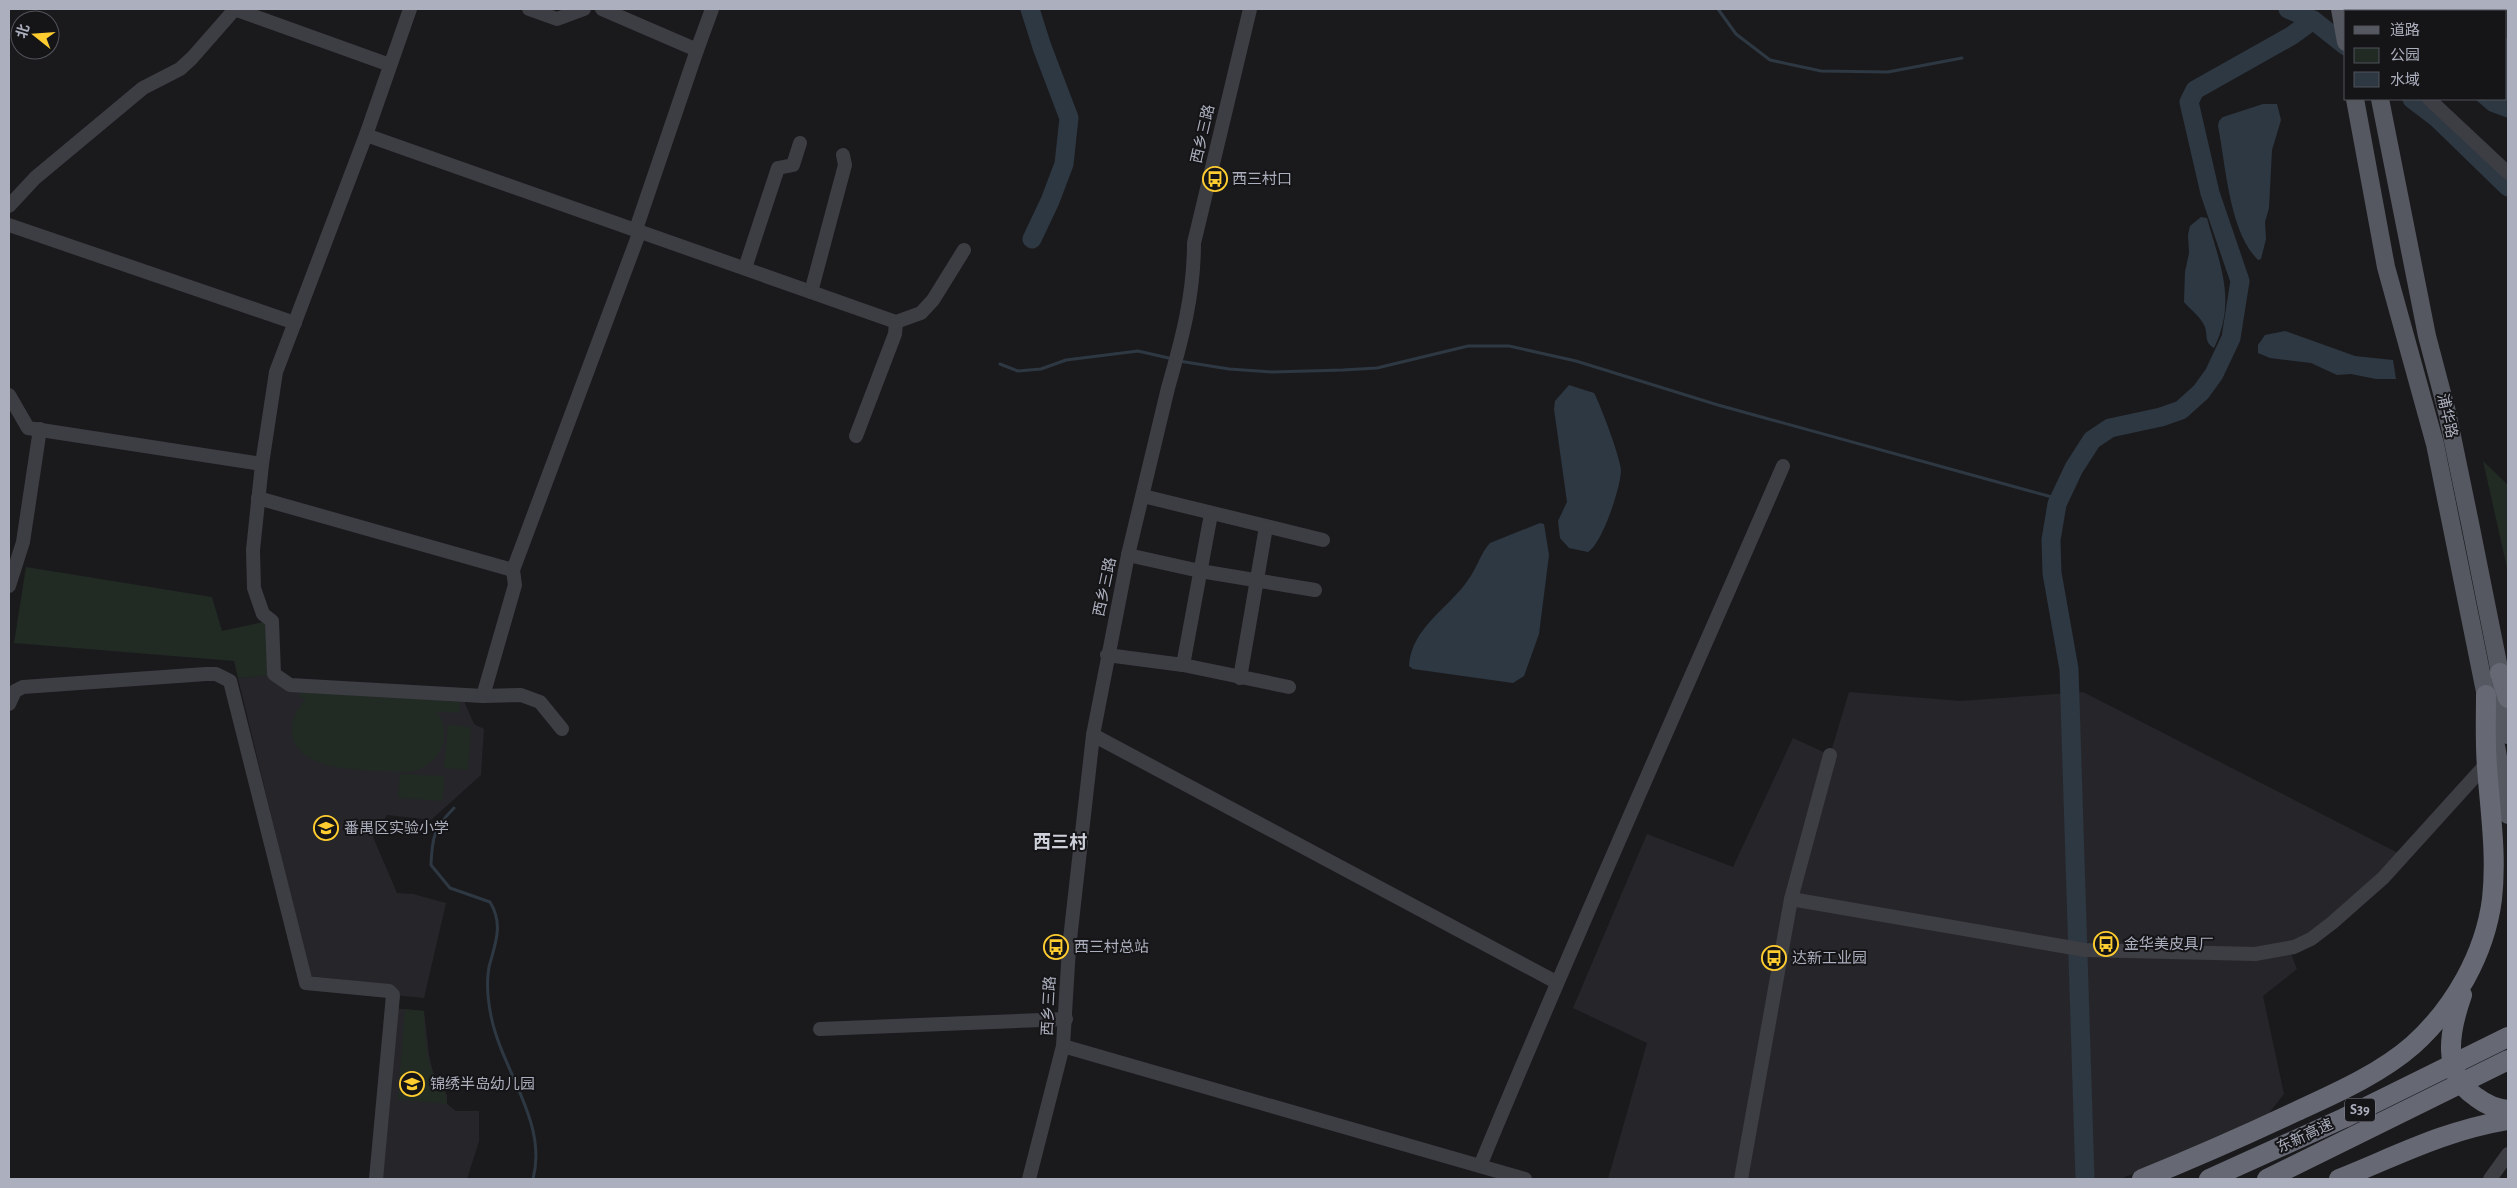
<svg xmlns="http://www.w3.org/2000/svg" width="2517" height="1188" viewBox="0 0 2517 1188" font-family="'Alegreya Sans','Noto Sans SC',sans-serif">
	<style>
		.built { fill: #26262a }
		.green { fill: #212b24 }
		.water { fill: #2e3842 }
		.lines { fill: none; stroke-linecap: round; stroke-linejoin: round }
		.stream { stroke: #2e3842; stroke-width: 3 }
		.river { stroke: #2e3842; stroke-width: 19 }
		.minor { stroke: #3d3d44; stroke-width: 14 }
		.major { stroke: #565861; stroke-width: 18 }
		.highway { stroke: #666974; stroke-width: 20 }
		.highway-bridge { stroke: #666974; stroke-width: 20 }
		.labels { text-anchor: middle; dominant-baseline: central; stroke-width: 4; stroke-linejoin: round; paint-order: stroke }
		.shield { fill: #151518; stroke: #7f818c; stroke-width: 1 }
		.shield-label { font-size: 14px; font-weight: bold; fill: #acafbd }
		.street-label { font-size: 15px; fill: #acafbd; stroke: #151518 }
		.poi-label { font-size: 15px; fill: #acafbd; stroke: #151518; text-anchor: start }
		.quarter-label { font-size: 18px; font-weight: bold; fill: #cdcfd9; stroke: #151518 }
	</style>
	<rect width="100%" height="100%" fill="#1a1a1d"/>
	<g class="built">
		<path d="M274,674L290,685L461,694L474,724L484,729L481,775L431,820L387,815L373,837L397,893L413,894L446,903L424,998L393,995L384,984L310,976L238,678Z"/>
		<path d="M1849,692L1961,701L2083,692L2404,856L2383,878L2289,949L2297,969L2263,996L2284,1094L2262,1122L2120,1179H1608L1647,1043L1573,1008L1647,834L1733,867L1793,738L1830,755Z"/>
		<path d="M392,1008L424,1011L429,1055L433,1072L447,1095V1104L456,1111H479V1141L467,1179H376Z"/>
	</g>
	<g class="green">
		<path d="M2483,461L2508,485V572Z"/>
		<path d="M26,567L212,597L222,631L268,621L270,675L238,678L234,661L14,643Z"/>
		<path d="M301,688L460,702L459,713L437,711C454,738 439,767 409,772C378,770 292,776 292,730C292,718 297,708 306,699L300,698Z"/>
		<path d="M448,725L471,727L468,770L444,768Z"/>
		<path d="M400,774L444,776L443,801L398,798Z"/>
		<path d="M405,1009L424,1011C424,1029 426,1057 433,1073C439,1085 447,1091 447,1104L398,1099Z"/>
	</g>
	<g class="water">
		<path d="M2407,9H2453L2457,11H2407Z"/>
		<path d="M2506,38L2508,39V118L2489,111L2475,99H2506Z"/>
		<path d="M2263,104H2277L2281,120L2272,150L2269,208L2265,222L2266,239L2261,259L2258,260C2229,231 2226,166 2218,126L2219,121L2223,117Z"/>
		<path d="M2201,217L2207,218C2220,265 2237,301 2214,348C2204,342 2208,336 2205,327C2201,317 2191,310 2184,302L2185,272L2189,253L2188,235L2190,226Z"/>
		<path d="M2285,331L2355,356L2393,360L2396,379H2376L2351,374L2337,375L2311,363L2270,358L2258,353V345L2265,335Z"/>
		<path d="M1569,385L1594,393C1601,406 1620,457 1621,470C1621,487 1602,544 1588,552L1569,548L1560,538L1558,521L1567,502L1554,409L1555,401Z"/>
		<path d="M1540,523L1544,524L1549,555L1539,634L1524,676L1513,683L1413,669L1409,666C1411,628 1449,608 1468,580C1477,568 1480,554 1490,543Z"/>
	</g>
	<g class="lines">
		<g class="stream">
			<path d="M1718,9L1736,34L1770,60L1821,71L1888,72L1962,58"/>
			<path d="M1179,361L1229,369L1272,372L1343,370L1377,368L1468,346H1509L1576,361L1718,405L2059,499"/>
			<path d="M1000,364L1018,371L1041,369L1066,360L1138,351L1173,359"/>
			<path d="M454,808C434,828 432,837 431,865L450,888L490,902C504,925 495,944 489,967C486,983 488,1001 491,1016C502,1071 548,1122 533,1179"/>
		</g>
		<g class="river">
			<path d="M1030,9L1042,47L1069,118L1064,164L1050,201L1032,239"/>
			<path d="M2313,20L2346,46"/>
			<path d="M2412,99L2437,118L2508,187"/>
			<path d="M2085,1179L2069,669L2052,573L2051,540L2057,504L2074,468L2092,440L2110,428L2161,417L2181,410L2201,392L2214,374L2231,338L2240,281L2210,193L2189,102L2195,90L2291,36L2313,20L2288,9"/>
		</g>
		<g class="minor">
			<path d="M234,9L390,65"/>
			<path d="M410,9L366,135L276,372L262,464L253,550L254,588L263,614L272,621L274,674L290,685L483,696L521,695L540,702L562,729"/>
			<path d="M529,9L557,19L584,9"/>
			<path d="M602,9L697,50L636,229"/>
			<path d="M697,50L712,9"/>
			<path d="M2429,99L2508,173"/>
			<path d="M366,135L896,322L895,334L856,436"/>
			<path d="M9,206L35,178L143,88L180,69L192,58L235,9"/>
			<path d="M9,225L295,323"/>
			<path d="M745,268L778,168L793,165L800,143"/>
			<path d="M811,292L845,165L843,155"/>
			<path d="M896,322L921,313L933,300L964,250"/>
			<path d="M9,395L28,428L262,464"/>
			<path d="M1143,496L1323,540"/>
			<path d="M258,498L513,570"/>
			<path d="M1128,555L1200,571L1315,590"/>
			<path d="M9,586L23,542L40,429"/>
			<path d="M1107,655L1183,665L1289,687"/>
			<path d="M1183,665L1211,514"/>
			<path d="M1240,678L1266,527"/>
			<path d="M483,696L515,585L513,570L640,231"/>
			<path d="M9,704L15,691L23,687L206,674H216L230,681L306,983L389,991L393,995L376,1179"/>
			<path d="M1093,735L1556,982"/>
			<path d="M1791,899L2085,950L2255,954L2294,947L2311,939L2332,923L2383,878L2489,761"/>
			<path d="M820,1029L1066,1019"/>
			<path d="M1063,1046L1525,1179"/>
			<path d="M1480,1166C1577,931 1682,699 1783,466"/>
			<path d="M1029,1179L1063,1046L1069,948L1093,735L1128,555L1168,388C1182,339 1194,295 1194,243L1250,9"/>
			<path d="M1741,1179L1791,899L1830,755"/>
			<path d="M2490,1179L2508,1154"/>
		</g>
		<g class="major">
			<path d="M2340,9L2346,42"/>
			<path d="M2365,9L2366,11"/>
			<path d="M2355,99L2386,267L2435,444L2497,751L2508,815"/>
			<path d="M2380,99L2427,336L2447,412L2470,523L2500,673L2508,735"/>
		</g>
		<g class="highway">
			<path d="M2500,673L2508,698"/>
			<path d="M2462,995C2450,1029 2440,1073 2476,1097C2485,1104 2497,1109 2508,1110"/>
			<path d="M2142,1179C2194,1158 2244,1136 2295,1112C2334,1094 2380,1074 2413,1045C2454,1008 2485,954 2492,899C2497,855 2490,810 2487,767C2485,743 2486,719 2486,695"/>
			<path d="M2339,1179C2399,1155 2443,1131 2508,1120"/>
		</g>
		<g class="highway-bridge">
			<path d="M2209,1179L2344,1118L2508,1037"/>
			<path d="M2267,1179L2508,1060"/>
		</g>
	</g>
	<defs>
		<symbol id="bus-ring" viewBox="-11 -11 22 22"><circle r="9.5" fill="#151518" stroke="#ffcd30" stroke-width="1.5"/><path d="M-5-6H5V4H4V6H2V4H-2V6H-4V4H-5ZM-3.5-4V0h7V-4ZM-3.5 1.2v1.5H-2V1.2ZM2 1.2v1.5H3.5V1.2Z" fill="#ffcd30"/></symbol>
		<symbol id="school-ring" viewBox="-11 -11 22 22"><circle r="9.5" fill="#151518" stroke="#ffcd30" stroke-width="1.5"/><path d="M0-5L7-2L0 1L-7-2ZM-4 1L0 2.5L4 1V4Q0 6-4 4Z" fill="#ffcd30"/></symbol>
	</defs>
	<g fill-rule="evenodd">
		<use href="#bus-ring" x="1201" y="165" width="28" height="28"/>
		<use href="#school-ring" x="312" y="814" width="28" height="28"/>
		<use href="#bus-ring" x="2092" y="930" width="28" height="28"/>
		<use href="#bus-ring" x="1042" y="933" width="28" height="28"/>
		<use href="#bus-ring" x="1760" y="944" width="28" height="28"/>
		<use href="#school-ring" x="398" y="1070" width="28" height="28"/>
	</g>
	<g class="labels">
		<rect class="shield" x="2345" y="1098.5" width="30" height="23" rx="4"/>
		<g class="shield-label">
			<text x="2360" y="1110">S39</text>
		</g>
		<g class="street-label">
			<text transform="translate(1203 134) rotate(-77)">西乡三路</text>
			<text transform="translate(2447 416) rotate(77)">浦华路</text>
			<text transform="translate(1105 587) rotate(-78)">西乡三路</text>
			<text transform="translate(1049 1006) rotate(-87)">西乡三路</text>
			<text transform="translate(2305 1136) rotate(-25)">东新高速</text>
		</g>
		<g class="poi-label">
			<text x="1232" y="179">西三村口</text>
			<text x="344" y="828">番禺区实验小学</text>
			<text x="2124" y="944">金华美皮具厂</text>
			<text x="1074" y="947">西三村总站</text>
			<text x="1792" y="958">达新工业园</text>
			<text x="430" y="1084">锦绣半岛幼儿园</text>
		</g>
		<g class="quarter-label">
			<text x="1060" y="843">西三村</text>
		</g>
	</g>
	<rect width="2517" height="1188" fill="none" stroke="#acafbd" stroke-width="20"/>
	<rect x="2344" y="10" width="162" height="90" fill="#151518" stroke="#51535a"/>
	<rect x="2354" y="26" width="25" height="8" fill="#565861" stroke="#51535a"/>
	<text x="2390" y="35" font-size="15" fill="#acafbd">道路</text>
	<rect x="2354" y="48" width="25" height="15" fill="#212b24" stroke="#51535a"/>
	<text x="2390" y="60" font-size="15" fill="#acafbd">公园</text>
	<rect x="2354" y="72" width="25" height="15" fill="#2e3842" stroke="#51535a"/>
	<text x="2390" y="85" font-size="15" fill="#acafbd">水域</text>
	<g transform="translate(35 35) rotate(287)"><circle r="24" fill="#151518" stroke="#51535a"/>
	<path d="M0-4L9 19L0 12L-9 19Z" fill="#ffcd30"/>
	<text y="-8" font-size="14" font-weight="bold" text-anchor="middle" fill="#acafbd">北</text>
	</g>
</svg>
